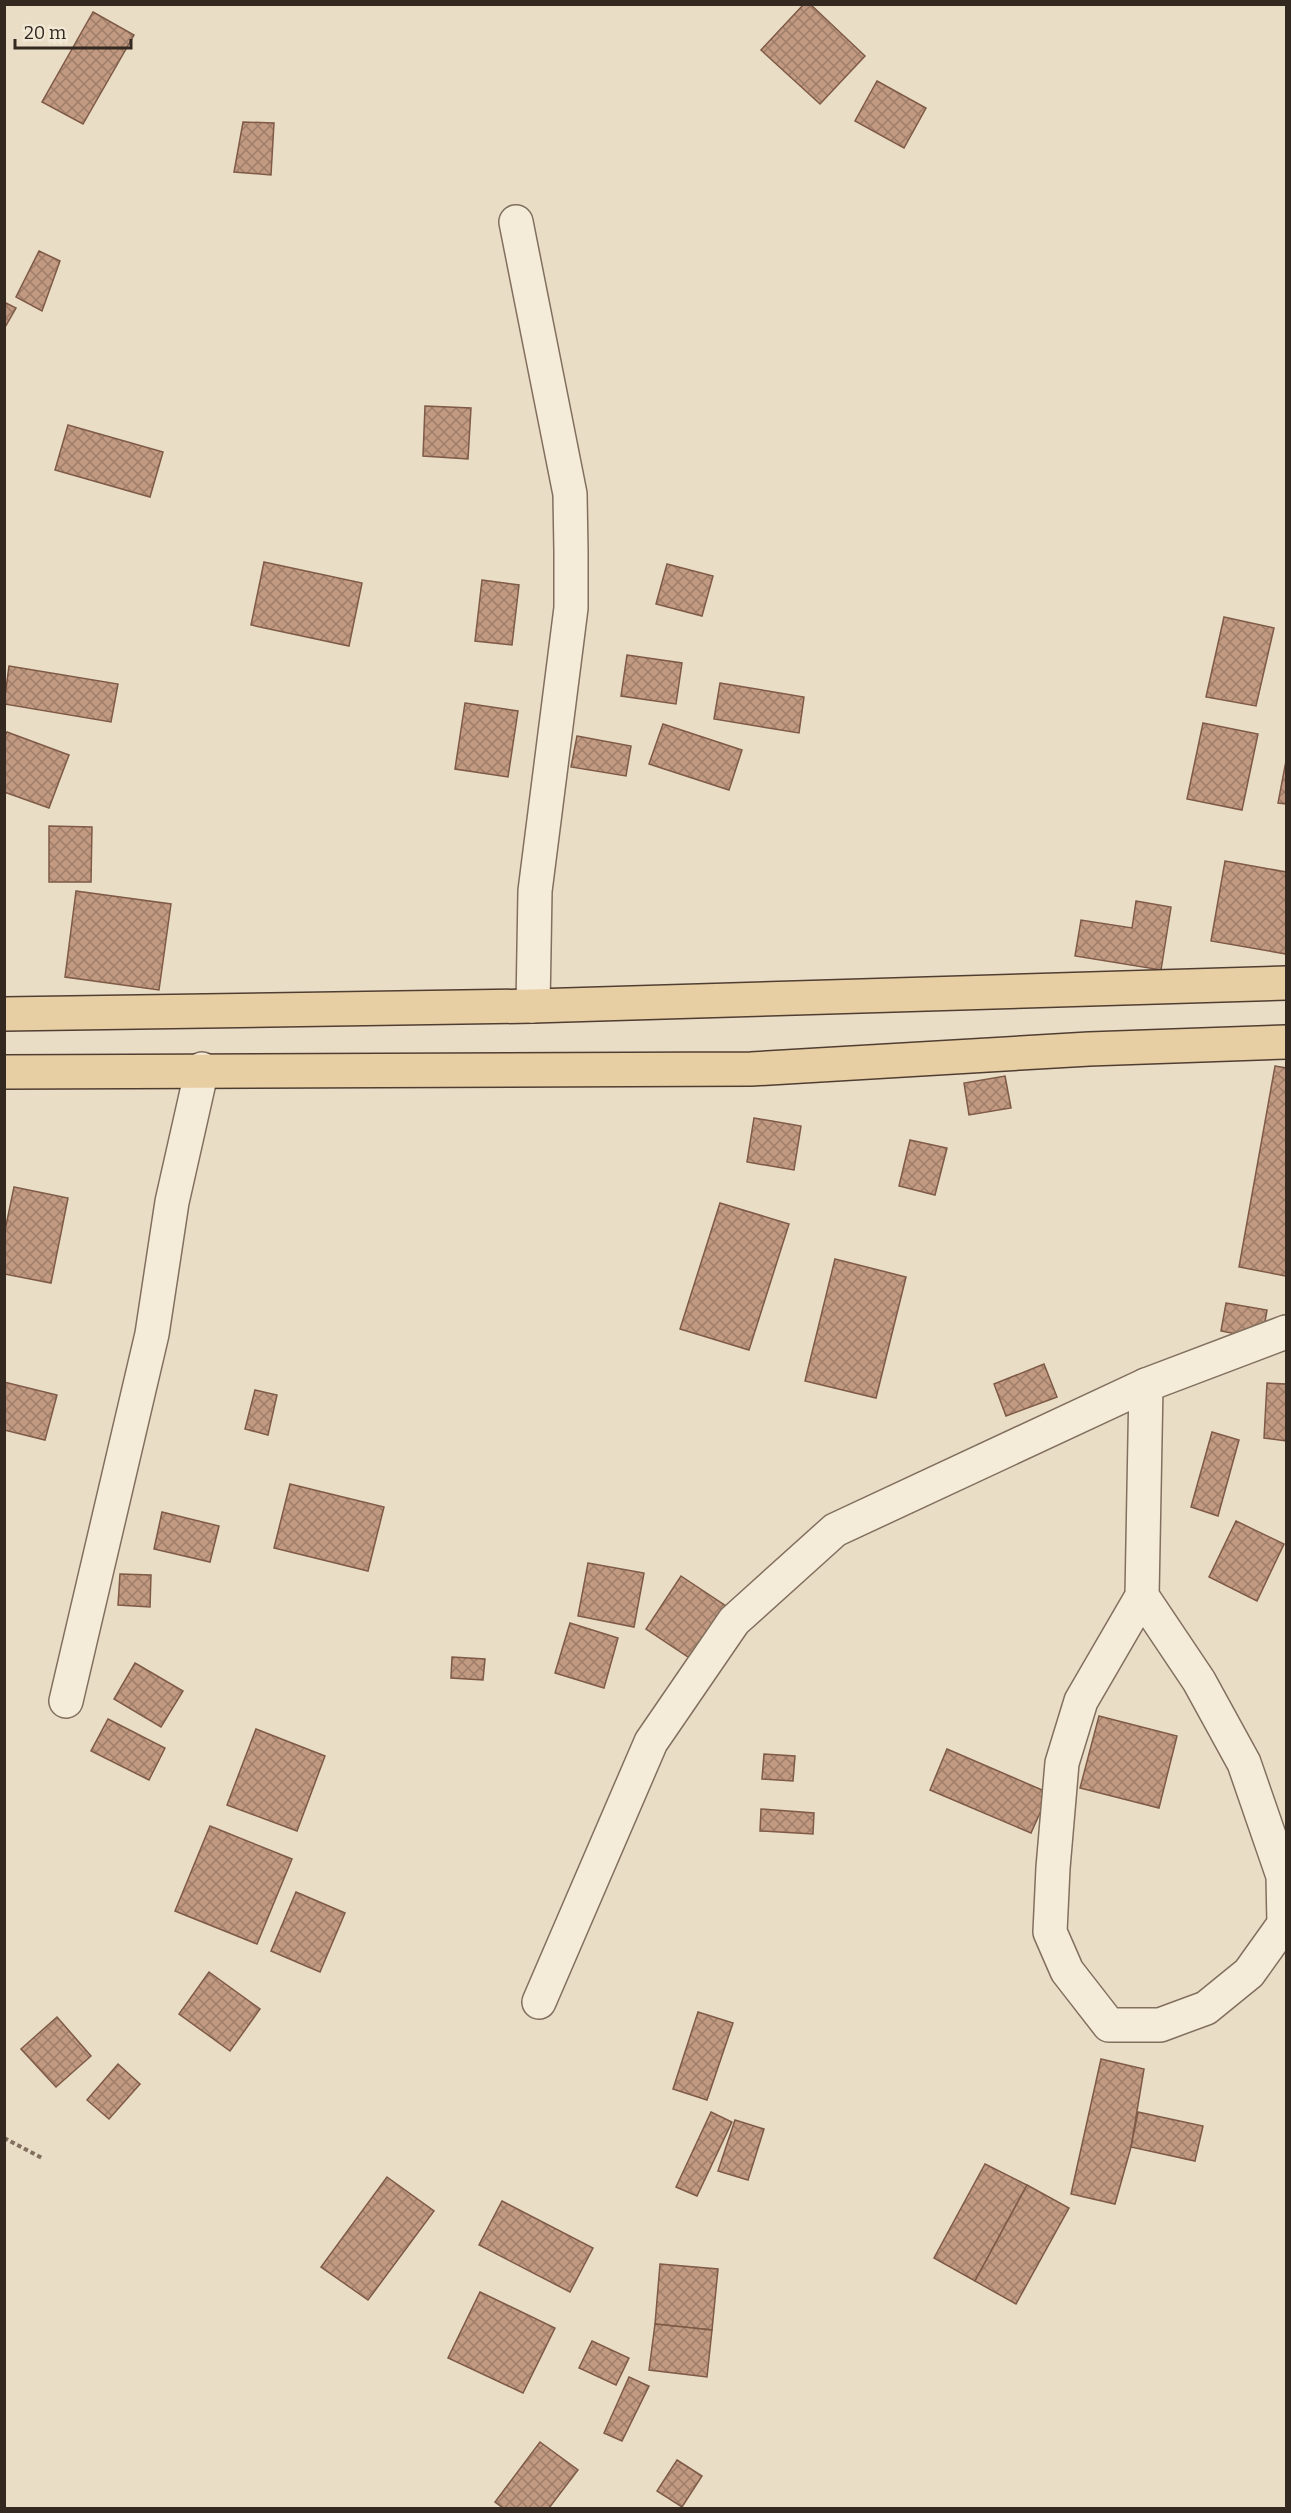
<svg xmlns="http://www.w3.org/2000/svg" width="1291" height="2513" viewBox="0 0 1291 2513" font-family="Bitter,serif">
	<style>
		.building { fill: url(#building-cross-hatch); stroke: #7e5a47; stroke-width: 1.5 }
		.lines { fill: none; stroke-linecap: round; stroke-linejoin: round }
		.minor-casing { stroke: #826f5e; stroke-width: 36 }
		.major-casing { stroke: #513e32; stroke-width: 36 }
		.path { stroke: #826f5e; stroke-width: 4; stroke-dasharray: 4.5 3; stroke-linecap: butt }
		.minor { stroke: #f5ebd9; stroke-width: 33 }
		.major { stroke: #e7cea3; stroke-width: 33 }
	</style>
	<defs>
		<pattern id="building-cross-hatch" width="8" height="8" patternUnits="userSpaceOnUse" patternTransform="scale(1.5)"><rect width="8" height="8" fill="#c29981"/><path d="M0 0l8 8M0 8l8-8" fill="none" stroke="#9e7d69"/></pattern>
	</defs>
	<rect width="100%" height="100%" fill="#e9ddc6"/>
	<g class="building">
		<path d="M804,4H810L865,56L820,104L761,50Z"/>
		<path d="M93,12L134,35L83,124L42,102Z"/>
		<path d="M877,81L926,108L904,148L855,121Z"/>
		<path d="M243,122L274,123L271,175L234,172Z"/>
		<path d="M39,251L60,261L42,311L16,297Z"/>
		<path d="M4,302L16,308L4,329Z"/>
		<path d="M425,406L471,408L468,459L423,456Z"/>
		<path d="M68,425L163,452L150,497L55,470Z"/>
		<path d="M264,562L362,583L349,646L251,625Z"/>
		<path d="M667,564L713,576L702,616L656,604Z"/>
		<path d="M482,580L519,585L512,645L475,641Z"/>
		<path d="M1224,617L1274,628L1256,706L1206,697Z"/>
		<path d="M627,655L682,663L676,704L621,696Z"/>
		<path d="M9,666L118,684L111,722L4,704Z"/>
		<path d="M720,683L804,697L799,733L714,719Z"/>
		<path d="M465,703L518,711L508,777L455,769Z"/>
		<path d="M1203,723L1258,734L1242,810L1187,799Z"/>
		<path d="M663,724L742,750L729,790L649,764Z"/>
		<path d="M7,732L69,755L49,808L4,792V738Z"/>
		<path d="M577,736L631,746L626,776L571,767Z"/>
		<path d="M1286,761V804L1278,803Z"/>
		<path d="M49,826L92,827L91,882H49Z"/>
		<path d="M1225,861L1286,872V954L1211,941Z"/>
		<path d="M76,891L171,904L159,990L65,977Z"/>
		<path d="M1136,901L1171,907L1161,970L1075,956L1081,920L1132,928Z"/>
		<path d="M1275,1066L1286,1068V1276L1239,1267Z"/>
		<path d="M1005,1076L1011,1108L969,1115L964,1083Z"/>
		<path d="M754,1118L801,1126L794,1170L747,1162Z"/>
		<path d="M910,1140L947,1148L935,1195L899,1186Z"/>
		<path d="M14,1187L68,1198L51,1283L4,1274V1235Z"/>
		<path d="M720,1203L789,1224L749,1350L680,1329Z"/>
		<path d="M835,1259L906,1277L876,1398L805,1381Z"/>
		<path d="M1226,1303L1267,1310L1262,1339L1221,1331Z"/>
		<path d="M1044,1364L1057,1397L1006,1416L994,1384Z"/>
		<path d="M4,1382L57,1395L45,1440L4,1430Z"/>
		<path d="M1267,1383L1286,1384V1441L1264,1438Z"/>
		<path d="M255,1390L277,1395L268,1435L245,1429Z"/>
		<path d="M1212,1432L1239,1440L1218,1516L1191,1507Z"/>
		<path d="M290,1484L384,1507L368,1571L274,1548Z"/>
		<path d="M162,1512L219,1526L210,1562L154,1549Z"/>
		<path d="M1236,1521L1284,1544L1257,1601L1209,1577Z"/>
		<path d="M588,1563L644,1573L634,1627L578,1616Z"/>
		<path d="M120,1574L151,1575L150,1607L118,1605Z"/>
		<path d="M681,1576L726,1606L691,1659L646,1629Z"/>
		<path d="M570,1623L618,1638L604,1688L555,1673Z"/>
		<path d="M452,1657L485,1659L483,1680L451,1678Z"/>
		<path d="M135,1663L183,1691L161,1727L114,1699Z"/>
		<path d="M1099,1716L1177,1736L1159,1808L1080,1788Z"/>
		<path d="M108,1719L165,1748L149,1780L91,1751Z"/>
		<path d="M256,1729L325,1756L297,1831L227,1805Z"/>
		<path d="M947,1749L1049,1793L1031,1833L930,1790Z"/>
		<path d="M764,1754L795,1756L793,1781L762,1779Z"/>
		<path d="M761,1809L814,1813L813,1834L760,1831Z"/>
		<path d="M210,1826L292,1859L257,1944L175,1911Z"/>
		<path d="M296,1892L345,1913L320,1972L271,1951Z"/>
		<path d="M209,1972L260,2009L230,2051L179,2014Z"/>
		<path d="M698,2012L733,2023L707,2100L673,2089Z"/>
		<path d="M57,2017L91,2056L56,2087L21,2049Z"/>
		<path d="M1101,2059L1144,2069L1131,2147L1115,2204L1071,2194Z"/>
		<path d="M118,2064L140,2084L109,2119L87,2100Z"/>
		<path d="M711,2112L732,2122L697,2196L676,2187Z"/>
		<path d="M1138,2112L1203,2126L1195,2161L1131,2147Z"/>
		<path d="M735,2120L764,2129L748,2180L718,2171Z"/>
		<path d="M985,2164L1027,2185L975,2281L934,2258Z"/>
		<path d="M387,2177L434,2211L368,2300L321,2267Z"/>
		<path d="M1027,2185L1069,2208L1016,2304L975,2281Z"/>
		<path d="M502,2201L593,2248L570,2292L479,2245Z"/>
		<path d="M660,2264L718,2269L712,2330L655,2324Z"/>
		<path d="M480,2292L555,2328L523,2393L448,2358Z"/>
		<path d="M655,2324L712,2330L707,2377L649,2370Z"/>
		<path d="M592,2341L629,2358L616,2385L579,2368Z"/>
		<path d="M629,2377L649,2386L622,2441L604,2433Z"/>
		<path d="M540,2442L578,2470L549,2508H503L495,2502Z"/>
		<path d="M677,2460L702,2476L682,2507L657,2491Z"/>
	</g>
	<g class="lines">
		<defs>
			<g id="minor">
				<path d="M516,222L570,494L571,551V608L535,891L533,1006"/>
				<path d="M1142,1596L1199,1681L1244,1763L1283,1876L1284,1924L1249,1973L1206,2008L1160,2025H1109L1067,1971L1050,1932L1053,1868L1062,1763L1081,1701L1142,1596L1146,1385"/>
				<path d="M66,1701L152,1334L172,1202L202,1069"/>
				<path d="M539,2002L651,1742L734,1621L835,1530L1146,1385L1286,1332"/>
			</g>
			<g id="major">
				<path d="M4,1014L533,1006L1286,983"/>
				<path d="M4,1072L751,1069L1089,1049L1286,1042"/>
			</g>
		</defs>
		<use href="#minor" class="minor-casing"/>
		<use href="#major" class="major-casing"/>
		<path class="path" d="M4,2138L42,2158"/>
		<use href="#minor" class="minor"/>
		<use href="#major" class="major"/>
	</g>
	<rect width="1291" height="2513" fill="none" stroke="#342920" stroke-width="12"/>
	<path d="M15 39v9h116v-9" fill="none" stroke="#342920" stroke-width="3"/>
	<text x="24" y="39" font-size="18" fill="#342920" stroke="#f1e8d5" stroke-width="4.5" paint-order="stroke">20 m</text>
</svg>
